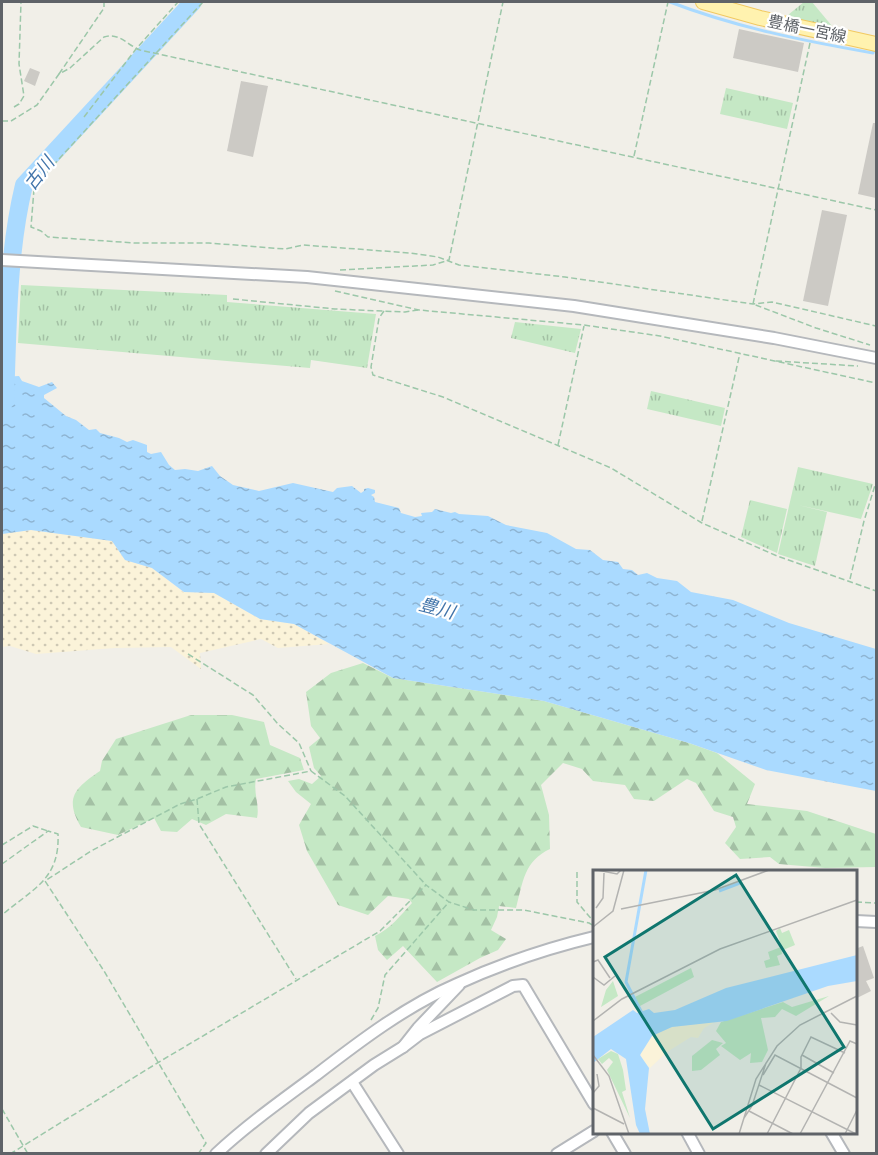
<svg xmlns="http://www.w3.org/2000/svg" width="878" height="1155" viewBox="0 0 878 1155" font-family="'DejaVu Sans','Noto Sans JP',sans-serif">
	<style>
		.grass { fill: url(#grass-tufts) }
		.forest { fill: url(#forest-firs) }
		.sand { fill: url(#sand-dots) }
		.water { fill: url(#water-ripples) }
		.lines { fill: none; stroke-linecap: round; stroke-linejoin: round }
		.stream { stroke: #aadaff; stroke-width: 3 }
		.river { stroke: #aadaff; stroke-width: 18 }
		.building { fill: #cccac5 }
		.minor-casing { stroke: #b5b8bc; stroke-width: 14 }
		.major-casing { stroke: #f2c960; stroke-width: 16 }
		.path { stroke: #9cc7a9; stroke-width: 1.5; stroke-dasharray: 6 3; stroke-linecap: butt }
		.minor { stroke: #fff; stroke-width: 10 }
		.major { stroke: #fff2af; stroke-width: 14 }
		.labels { text-anchor: middle; dominant-baseline: central; stroke-width: 4.5; stroke-linejoin: round; paint-order: stroke }
		.street-label { font-size: 16px; fill: #5f6368; stroke: #fff }
		.water-label { font-size: 18px; font-style: italic; fill: #4174aa; stroke: #fff }
		.inset-river { fill: none; stroke: #aadaff; stroke-width: 3 }
		.inset-road { fill: none; stroke: #b3b3b1; stroke-width: 1.5 }
		.view { fill: #0f766e; fill-opacity: 0.15; stroke: #0f766e; stroke-width: 3 }
		.inset-edge { fill: none; stroke: #5f6368; stroke-width: 3 }
	</style>
	<defs>
		<pattern id="grass-tufts" width="24" height="20" patternUnits="userSpaceOnUse" patternTransform="scale(1.5)"><rect width="24" height="20" fill="#c5e8c5"/><path d="M3 7l-1-3M5 7V3M7 7l1-3M15 17l-1-3M17 17v-4M19 17l1-3" fill="none" stroke="#a3c0a4"/></pattern>
		<pattern id="forest-firs" width="22" height="20" patternUnits="userSpaceOnUse" patternTransform="scale(1.5)"><rect width="22" height="20" fill="#c5e8c5"/><path d="M5 1l3.5 6h-7zM16 11l3.5 6h-7z" fill="#a3c0a4"/></pattern>
		<pattern id="sand-dots" width="8" height="8" patternUnits="userSpaceOnUse" patternTransform="scale(1.5)"><rect width="8" height="8" fill="#fbf3d9"/><path d="M2 2h.1M6 6h.1" fill="none" stroke="#cec8b4" stroke-width="1.8" stroke-linecap="round"/></pattern>
		<pattern id="water-ripples" width="26" height="14" patternUnits="userSpaceOnUse" patternTransform="scale(1.5)"><rect width="26" height="14" fill="#aadaff"/><path d="M2 4q2-2 4 0t4 0M15 11q2-2 4 0t4 0" fill="none" stroke="#8eb4d2"/></pattern>
	</defs>
	<rect width="100%" height="100%" fill="#f1efe8"/>
	<g class="grass">
		<path d="M804,2H812L837,32L783,19Z"/>
		<path d="M726,88L793,103L787,129L720,114Z"/>
		<path d="M21,285L227,295V302L376,314L367,368L311,360L310,368L18,343Z"/>
		<path d="M515,322L581,329L575,353L511,338Z"/>
		<path d="M651,391L725,408L721,426L647,409Z"/>
		<path d="M798,467L873,484L861,519L798,505L827,512L815,566L778,554Z"/>
		<path d="M750,500L787,509L777,553L741,537Z"/>
	</g>
	<g class="forest">
		<path d="M363,663L393,678L544,701L689,743L717,753L755,784L747,804L807,811L876,834V867L825,868L779,864L770,857L740,859L725,843L736,827L733,817L714,811L696,783L687,779L654,801L634,799L625,785L593,781L582,769L563,763L541,785L549,815L550,849C524,861 523,882 516,908L499,906L497,917L491,930L506,939L498,950L480,958L437,982L403,946L387,960L378,950L375,936C390,929 401,915 412,903L409,899L388,896L368,915L338,905L307,851L299,825L311,804L296,792L288,781L299,779L312,784L321,776L314,768L309,747L320,738L311,726L306,692L331,673Z"/>
		<path d="M191,715H232L264,722L270,745L300,758L304,770L256,779C253,793 260,805 257,818L226,814L206,825L192,819L177,832L161,831L154,818L118,835L81,827C64,798 75,788 100,771L102,761L116,739Z"/>
	</g>
	<path class="sand" d="M31,530L112,541L125,560L152,568L183,592L214,593L260,619L294,624L329,644L278,648L261,639L200,653L201,669L171,647L115,648L36,654L10,646L2,647V534Z"/>
	<path class="water" d="M19,376L22,381L39,387L52,382L57,388L44,395V398L66,416L76,420L89,430L96,429L100,433L119,438L127,442L133,440L147,445V452L151,454L161,452L169,465L175,470L185,469L198,471L212,466L220,476L233,485L259,491L293,483L333,492L337,488L352,486L361,493L364,491V489L368,488L375,490V493L371,495L374,497L375,502L399,508L401,513L415,517L422,516L421,513L432,512L435,509L451,513L455,512L459,514L488,516L506,525L547,533L576,549L590,550L603,560L618,562L623,569L632,570L638,575L647,573L657,578L677,581L691,592L733,600L789,623L876,649V791L766,770L689,743L544,701L393,678L294,624L260,619L214,593L184,592L152,568L125,560L112,541L31,530L2,534V377Z"/>
	<g class="lines">
		<path class="stream" d="M670,2C735,27 804,41 873,53L875,47"/>
		<path class="river" d="M5,401C8,329 7,255 24,185L193,2"/>
	</g>
	<g class="building">
		<path d="M739,29L804,43L798,72L733,58Z"/>
		<path d="M30,68L40,72L35,86L24,81Z"/>
		<path d="M241,81L268,86L253,157L227,151Z"/>
		<path d="M873,123H876V198L858,194Z"/>
		<path d="M822,210L847,215L828,306L803,301Z"/>
		<path d="M863,946L874,978L866,981L871,991L855,999V949Z"/>
	</g>
	<g class="lines">
		<defs>
			<g id="minor">
				<path d="M2,260L307,277L574,306L774,338L876,358"/>
				<path d="M856,921L876,922"/>
				<path d="M403,1047L420,1034L513,986L523,985L594,1104"/>
				<path d="M352,1082L398,1154"/>
				<path d="M612,1132L625,1154"/>
				<path d="M687,1132L699,1154"/>
				<path d="M831,1132L844,1154"/>
				<path d="M216,1154C247,1125 282,1100 316,1075C360,1041 406,1006 457,984C501,964 548,948 594,937"/>
				<path d="M266,1154L309,1113L374,1065L403,1047L418,1028L459,985"/>
				<path d="M557,1154L594,1131"/>
			</g>
			<path id="major" d="M703,2L760,18L876,44"/>
		</defs>
		<use href="#minor" class="minor-casing"/>
		<use href="#major" class="major-casing"/>
		<g class="path">
			<path d="M203,2L47,172L34,189L31,227L41,231L48,237L135,243H209L285,249L303,245L410,253L438,257L459,265L565,277L753,304L772,302L876,326"/>
			<path d="M810,43L753,304L816,328L870,345"/>
			<path d="M59,74L104,8V2"/>
			<path d="M14,107L19,104L24,96L19,64L21,2"/>
			<path d="M84,117L136,49L178,2"/>
			<path d="M2,121H11L37,105L59,74L70,68L104,37C119,32 127,45 140,50L876,210"/>
			<path d="M634,156L668,2"/>
			<path d="M340,270L433,265L449,260L503,2"/>
			<path d="M335,291L419,310L584,325L660,336L876,383"/>
			<path d="M233,299L335,309L405,312L418,310"/>
			<path d="M384,311L379,318L371,367L373,375L443,397L611,468L702,523L777,556L876,591"/>
			<path d="M776,361L858,366"/>
			<path d="M558,445L584,326"/>
			<path d="M702,521L740,353"/>
			<path d="M850,579L864,521L876,482"/>
			<path d="M188,654L253,695L278,724L299,743L311,771"/>
			<path d="M197,799L199,824L296,979"/>
			<path d="M2,845L33,826L48,831"/>
			<path d="M2,864L48,831L58,834C60,880 32,889 2,915"/>
			<path d="M577,872V902L594,922"/>
			<path d="M856,902L876,903"/>
			<path d="M371,1020L378,1008L385,975L449,902"/>
			<path d="M2,1109L28,1154"/>
			<path d="M10,1154L159,1062L380,931L426,885L449,902L474,910H524L589,923L594,926"/>
			<path d="M198,1154L206,1143L104,971L45,881L91,851L180,804L197,799L226,787L311,771L345,796L426,885"/>
		</g>
		<use href="#minor" class="minor"/>
		<use href="#major" class="major"/>
	</g>
	<g class="labels">
		<g class="street-label">
			<text transform="translate(807 29) rotate(12)">豊橋一宮線</text>
		</g>
		<g class="water-label">
			<text transform="translate(39 173) rotate(-52)">古川</text>
			<text transform="translate(437 608) rotate(15)">豊川</text>
		</g>
	</g>
	<g transform="translate(593 870)">
		<rect width="264" height="264" fill="#f1efe8"/>
		<path d="M187,58L189,63L196,60L202,75L190,80L183,61ZM188,77L189,84L184,86L187,95L173,98L171,91L177,89L175,82ZM98,98L101,107L47,136L42,127ZM20,111L25,126L8,137L13,120ZM18,181L25,184L30,200L33,220L29,222L37,248L14,200L20,192L16,188L9,194L5,189Z" fill="#c5e8c5"/>
		<path d="M236,126L203,146L189,139L182,147L168,148L175,180L169,192L157,193L158,183L147,190L128,176L133,173L123,161L128,152L190,132L199,137ZM119,170L130,173L123,179L127,185L108,200L99,201V186Z" fill="#c5e8c5"/>
		<path d="M122,152L111,158L105,168L98,167L74,182L57,198L49,190L47,179L60,165L79,157Z" fill="#fbf3d9"/>
		<path d="M264,85V111L235,116L134,151L79,157L59,166L47,185L56,198L52,239L57,264H47L43,255L33,189L18,179L0,193V167L40,140L44,143L56,139L61,143L82,140L133,118Z" fill="#aadaff"/>
		<path class="inset-river" d="M126,21L147,13M50,145L33,112L53,0"/>
		<path class="inset-road" d="M4,0L24,4L28,0M3,38L10,28L11,3M28,39L122,20L176,0M0,57L20,41L31,0M0,92L5,90L17,108M0,107L11,115L22,106M238,143L247,152L264,155M0,151L29,129L127,79L264,30M0,185L16,206L36,264M209,185L241,203M170,205L182,185L264,228M166,215L263,264M0,223L6,216L4,204M0,238L31,254M156,241L200,264M151,248L159,236L173,193M146,264L163,209L184,176L207,155L264,126M174,264L208,198V187L218,167L252,183M207,264L257,171L264,174M252,264L264,240"/>
		<path class="view" d="M143,5L251,177L120,259L12,87Z"/>
		<rect width="264" height="264" class="inset-edge"/>
	</g>
	<rect width="878" height="1155" fill="none" stroke="#5f6368" stroke-width="6"/>
</svg>
